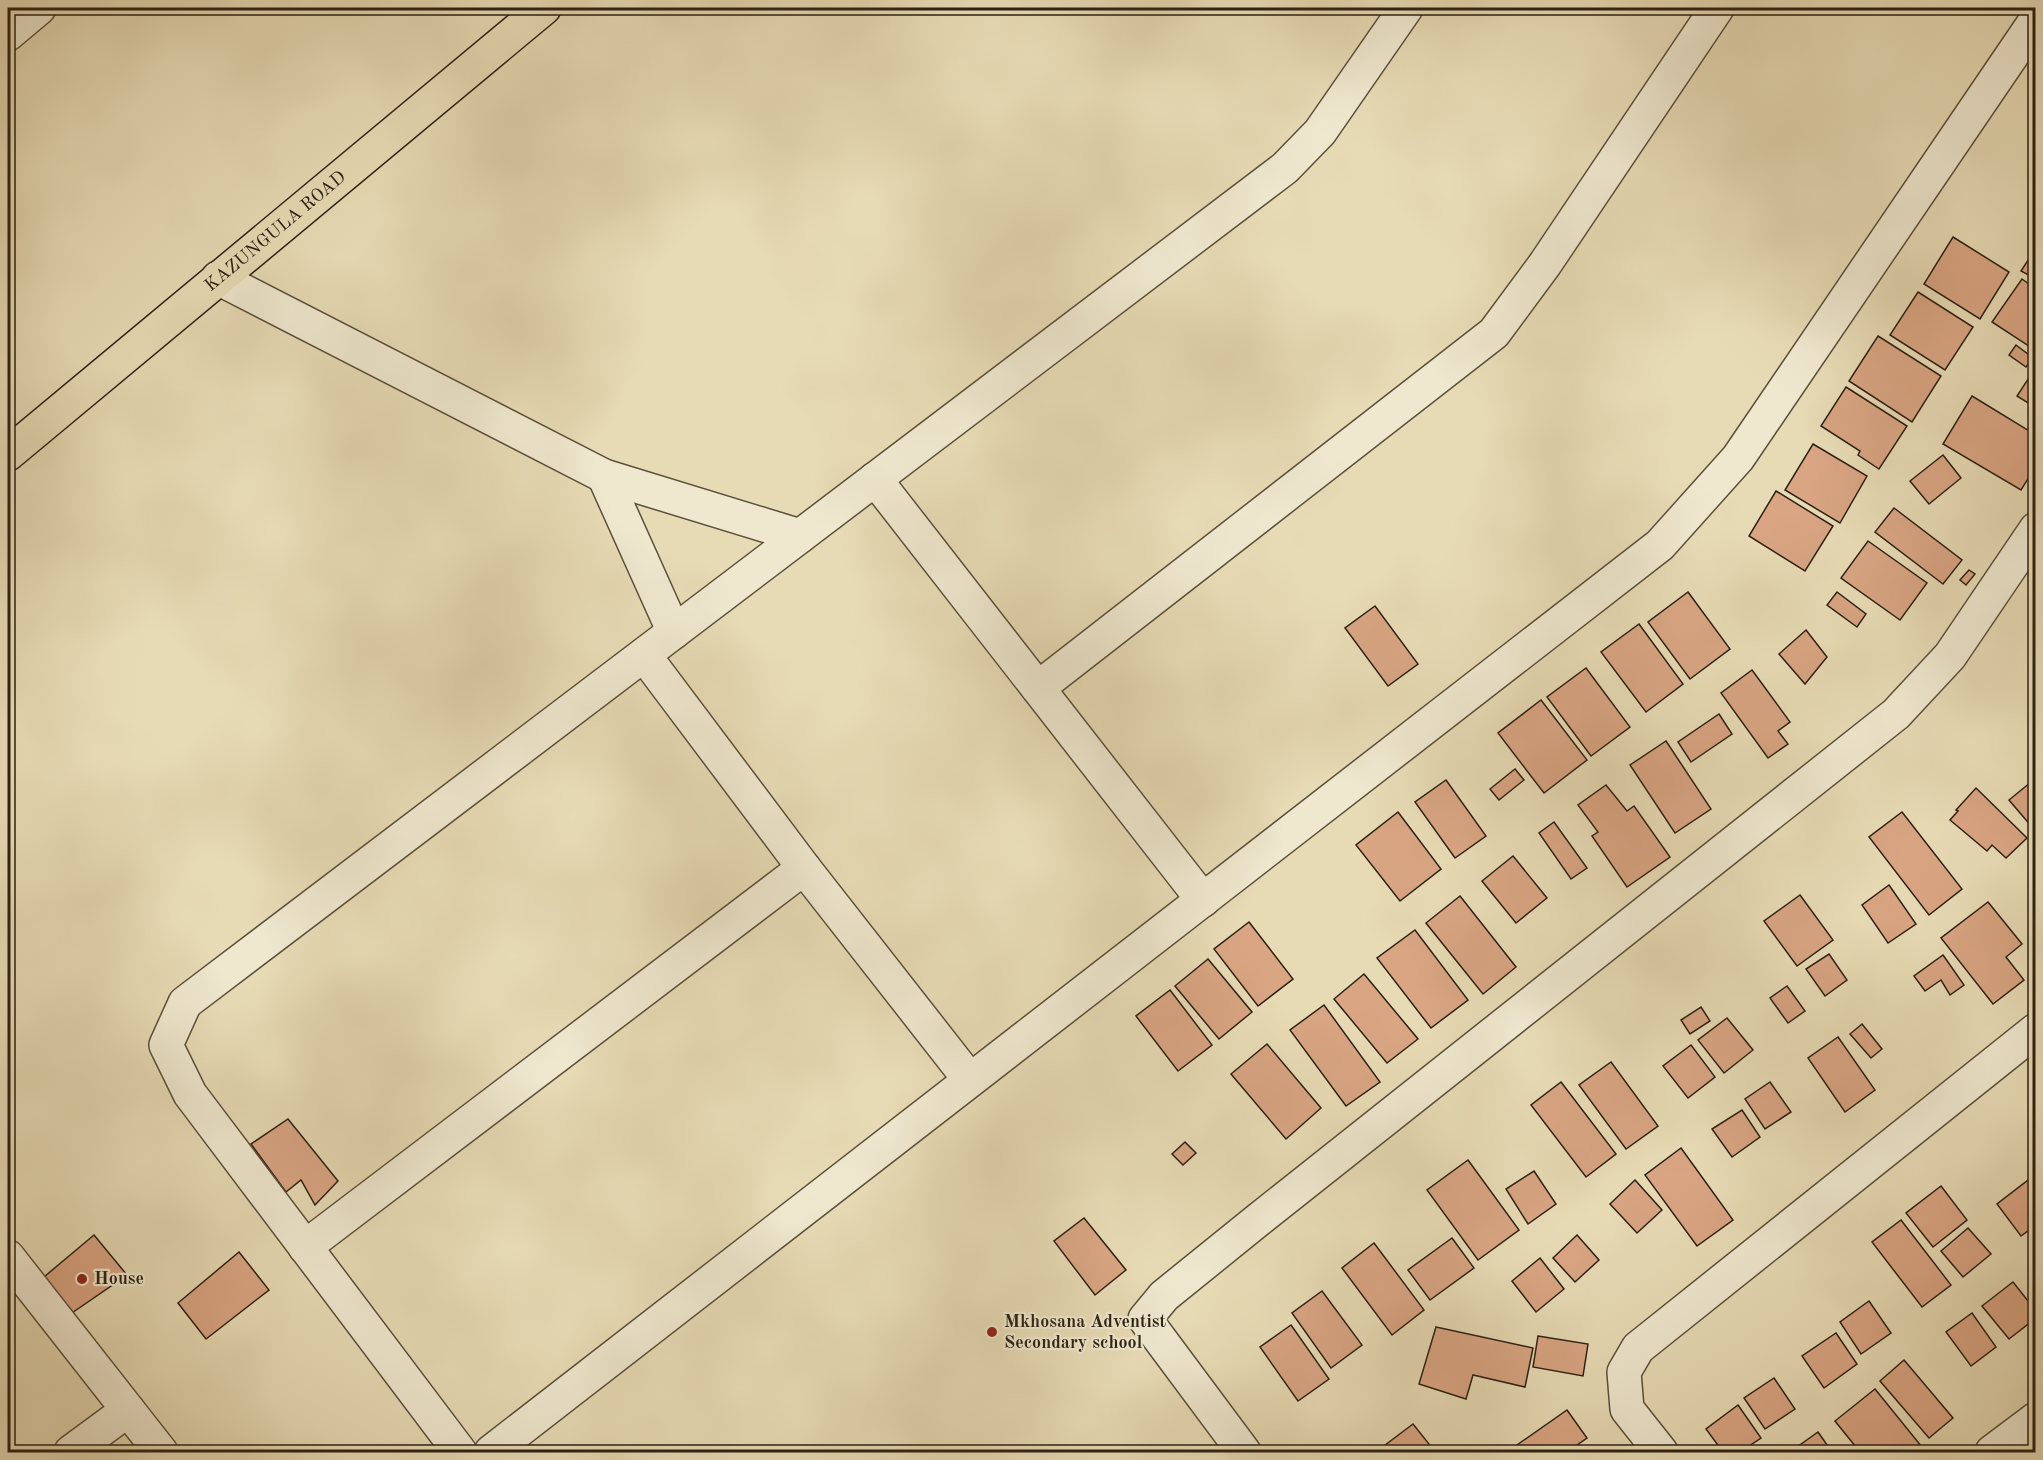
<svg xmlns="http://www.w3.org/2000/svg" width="2043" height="1460" viewBox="0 0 2043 1460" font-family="'Old Standard TT',serif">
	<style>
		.building { fill: #d9a583; stroke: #2c2112; stroke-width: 1.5 }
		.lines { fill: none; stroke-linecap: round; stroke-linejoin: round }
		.minor-casing { stroke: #5b503b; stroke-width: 36 }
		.major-casing { stroke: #2c2112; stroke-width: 36 }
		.minor { stroke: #efe8cf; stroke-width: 33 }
		.major { stroke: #e7dbb5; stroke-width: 33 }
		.poi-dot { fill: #8f2418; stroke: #efe8cf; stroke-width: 2 }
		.labels { text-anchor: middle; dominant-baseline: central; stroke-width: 4.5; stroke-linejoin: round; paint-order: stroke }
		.street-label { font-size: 18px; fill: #2c2112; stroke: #efe8cf }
		.poi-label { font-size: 18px; font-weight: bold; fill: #2c2112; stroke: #efe8cf; text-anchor: start }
	</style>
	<rect width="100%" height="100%" fill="#e7dbb5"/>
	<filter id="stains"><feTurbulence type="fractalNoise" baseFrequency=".00333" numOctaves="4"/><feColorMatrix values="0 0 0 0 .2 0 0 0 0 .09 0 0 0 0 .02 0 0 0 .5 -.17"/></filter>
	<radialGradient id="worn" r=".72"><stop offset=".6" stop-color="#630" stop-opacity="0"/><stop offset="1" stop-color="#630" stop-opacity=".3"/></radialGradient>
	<g class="building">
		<path d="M1953,237L2009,272L1980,319L1924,284Z"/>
		<path d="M2036,248V279L2021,271Z"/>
		<path d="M2022,279L2036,289L2035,350L1992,322Z"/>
		<path d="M1918,292L1973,327L1945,370L1890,335Z"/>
		<path d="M1878,336L1941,376L1912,422L1849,381Z"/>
		<path d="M2016,345L2033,358L2026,367L2009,355Z"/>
		<path d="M2036,367V408L2017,396Z"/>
		<path d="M1846,387L1907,426L1879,469L1858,455L1860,451L1821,426Z"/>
		<path d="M1972,396L2036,435V466L2021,490L1943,444Z"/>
		<path d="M1813,444L1867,476L1840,523L1785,490Z"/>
		<path d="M1943,455L1961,478L1929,504L1910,481Z"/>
		<path d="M1776,491L1833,526L1805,571L1749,536Z"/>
		<path d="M1894,508L1962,560L1943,584L1875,532Z"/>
		<path d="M1868,541L1927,583L1900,620L1841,578Z"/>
		<path d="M1969,570L1975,574L1966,585L1960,580Z"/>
		<path d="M1688,592L1730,649L1690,679L1648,622Z"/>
		<path d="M1837,592L1866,614L1857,627L1827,605Z"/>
		<path d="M1375,606L1418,664L1388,686L1345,628Z"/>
		<path d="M1639,624L1683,684L1646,712L1601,652Z"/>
		<path d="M1806,630L1827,657L1805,684L1779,654Z"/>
		<path d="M1586,668L1630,727L1591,756L1547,697Z"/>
		<path d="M1752,670L1790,722L1778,731L1788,744L1768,758L1721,693Z"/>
		<path d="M1541,700L1587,760L1544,793L1498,733Z"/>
		<path d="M1719,714L1732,734L1691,762L1678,742Z"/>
		<path d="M1666,741L1711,809L1675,833L1630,765Z"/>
		<path d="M1515,769L1524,780L1499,800L1490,789Z"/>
		<path d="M2036,778V824L2032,827L2009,800Z"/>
		<path d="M1446,780L1486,836L1455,858L1415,802Z"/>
		<path d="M1606,785L1627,811L1634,806L1670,857L1627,887L1592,836L1598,832L1578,805Z"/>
		<path d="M1976,788L2027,838L2006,858L1992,845L1987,851L1950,820L1958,811L1956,810Z"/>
		<path d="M1398,812L1441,869L1400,901L1356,845Z"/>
		<path d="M1902,812L1962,889L1929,915L1869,837Z"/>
		<path d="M1554,822L1587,868L1571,879L1539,833Z"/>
		<path d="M1513,856L1547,898L1516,923L1482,881Z"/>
		<path d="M1889,885L1916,924L1888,943L1862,905Z"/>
		<path d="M1800,895L1833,940L1797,966L1764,921Z"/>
		<path d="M1460,896L1516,967L1483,994L1426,923Z"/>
		<path d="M2036,898V911L2029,903Z"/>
		<path d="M1988,902L2022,944L2006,957L2024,980L1993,1004L1941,938Z"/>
		<path d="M1249,922L1293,979L1258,1006L1214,949Z"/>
		<path d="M1415,930L1468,1000L1431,1028L1377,958Z"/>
		<path d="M1829,954L1847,980L1825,996L1806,969Z"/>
		<path d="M1943,955L1964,985L1950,995L1941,980L1925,991L1914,976Z"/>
		<path d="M1208,959L1252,1012L1219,1039L1175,986Z"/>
		<path d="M1364,974L1418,1039L1387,1063L1334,999Z"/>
		<path d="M1787,986L1805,1011L1788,1023L1770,998Z"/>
		<path d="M1170,990L1212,1045L1178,1071L1136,1016Z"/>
		<path d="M1324,1005L1380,1082L1346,1106L1290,1030Z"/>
		<path d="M1701,1007L1710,1021L1690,1034L1681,1020Z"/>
		<path d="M1727,1018L1753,1050L1724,1073L1698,1040Z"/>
		<path d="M1862,1024L1882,1049L1871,1058L1850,1034Z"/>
		<path d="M1838,1037L1875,1090L1845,1112L1808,1058Z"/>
		<path d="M1267,1044L1321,1108L1286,1139L1231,1074Z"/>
		<path d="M1691,1045L1715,1077L1688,1098L1663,1066Z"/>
		<path d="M1611,1062L1658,1126L1626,1149L1579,1085Z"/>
		<path d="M1561,1082L1616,1154L1586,1177L1531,1105Z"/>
		<path d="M1770,1082L1791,1112L1765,1129L1745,1099Z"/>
		<path d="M1742,1110L1760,1137L1732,1157L1712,1129Z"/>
		<path d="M288,1119L338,1181L315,1205L301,1180L286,1192L251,1144Z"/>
		<path d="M1185,1142L1196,1153L1183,1165L1172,1154Z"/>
		<path d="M1681,1148L1733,1220L1697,1246L1645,1175Z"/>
		<path d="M1468,1160L1519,1230L1478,1260L1427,1190Z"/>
		<path d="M1534,1171L1556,1204L1528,1224L1506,1189Z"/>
		<path d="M2036,1174V1225L2021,1236L1997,1204Z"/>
		<path d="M1635,1180L1662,1210L1637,1233L1610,1204Z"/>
		<path d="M1941,1186L1967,1220L1933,1247L1906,1213Z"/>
		<path d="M1084,1218L1126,1270L1095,1295L1054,1241Z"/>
		<path d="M1901,1220L1951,1285L1922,1307L1872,1242Z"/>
		<path d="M1968,1228L1991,1254L1963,1277L1941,1251Z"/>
		<path d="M94,1235L127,1275L66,1317L38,1282Z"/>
		<path d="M1577,1235L1599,1260L1575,1282L1553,1258Z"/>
		<path d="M1452,1238L1474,1268L1430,1300L1408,1270Z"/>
		<path d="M1374,1243L1424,1310L1392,1335L1342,1268Z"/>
		<path d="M239,1252L269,1290L206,1339L178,1303Z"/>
		<path d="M1540,1258L1564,1289L1536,1312L1512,1281Z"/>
		<path d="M2013,1282L2036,1311V1318L2009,1339L1982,1306Z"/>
		<path d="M1322,1291L1362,1345L1331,1368L1292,1313Z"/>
		<path d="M1869,1301L1891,1333L1861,1354L1840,1322Z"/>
		<path d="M1972,1313L1996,1347L1971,1366L1946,1332Z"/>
		<path d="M1291,1325L1329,1379L1298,1401L1260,1347Z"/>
		<path d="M1436,1327L1533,1348L1525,1387L1473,1375L1466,1399L1419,1384Z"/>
		<path d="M1836,1333L1857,1364L1824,1388L1802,1356Z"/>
		<path d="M1538,1336L1588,1344L1583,1376L1533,1367Z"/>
		<path d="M1904,1360L1953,1418L1929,1438L1880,1381Z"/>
		<path d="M1774,1378L1795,1409L1765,1429L1744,1398Z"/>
		<path d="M1875,1389L1926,1452H1860L1835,1421Z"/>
		<path d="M1738,1405L1761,1438L1740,1452H1723L1706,1429Z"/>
		<path d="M1567,1410L1587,1438L1567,1452H1507Z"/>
		<path d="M1413,1424L1433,1449L1429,1452H1376Z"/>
		<path d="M1818,1432L1832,1452H1790Z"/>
	</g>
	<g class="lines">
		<defs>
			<g id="minor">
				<path d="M8,34L39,8"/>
				<path d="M218,278L604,476L800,536"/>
				<path d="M604,476L674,632"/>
				<path d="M875,479L1203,900"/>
				<path d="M644,655L804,868L970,1080"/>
				<path d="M1038,688L1494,333L1545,264L1717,8"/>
				<path d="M305,1247L804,868"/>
				<path d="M8,1257L161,1452"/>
				<path d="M71,1452L128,1410"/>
				<path d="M460,1452L190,1094L166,1045L185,1003L1285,168L1320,132L1406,8"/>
				<path d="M491,1452L1660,545L1738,458L2036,20"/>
				<path d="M1244,1452L1145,1319L1164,1296L1258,1220L1896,714L1950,656L2036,529"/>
				<path d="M1661,1452L1627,1409L1624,1372L1638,1348L2036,1030"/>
				<path d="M1992,1452L2036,1419"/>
			</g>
			<g id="major">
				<path id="s1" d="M8,454L544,8"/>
			</g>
		</defs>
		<use href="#minor" class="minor-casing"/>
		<use href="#major" class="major-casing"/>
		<use href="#minor" class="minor"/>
		<use href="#major" class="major"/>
	</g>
	<g class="poi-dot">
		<circle cx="82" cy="1279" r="6"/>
		<circle cx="992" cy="1332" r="6"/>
	</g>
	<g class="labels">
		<g class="street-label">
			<text stroke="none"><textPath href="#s1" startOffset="348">KAZUNGULA ROAD</textPath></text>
		</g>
		<g class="poi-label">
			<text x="94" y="1279">House</text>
			<text x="1004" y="1322">Mkhosana Adventist<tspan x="1004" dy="21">Secondary school</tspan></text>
		</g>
	</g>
	<rect width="2043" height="1460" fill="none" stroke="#e7dbb5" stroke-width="30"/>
	<rect x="9" y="9" width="2025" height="1442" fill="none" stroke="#2c2112" stroke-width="3"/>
	<rect x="15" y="15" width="2013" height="1430" fill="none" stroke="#2c2112" stroke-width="1.5"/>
	<rect width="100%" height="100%" filter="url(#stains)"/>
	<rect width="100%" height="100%" fill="url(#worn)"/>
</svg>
